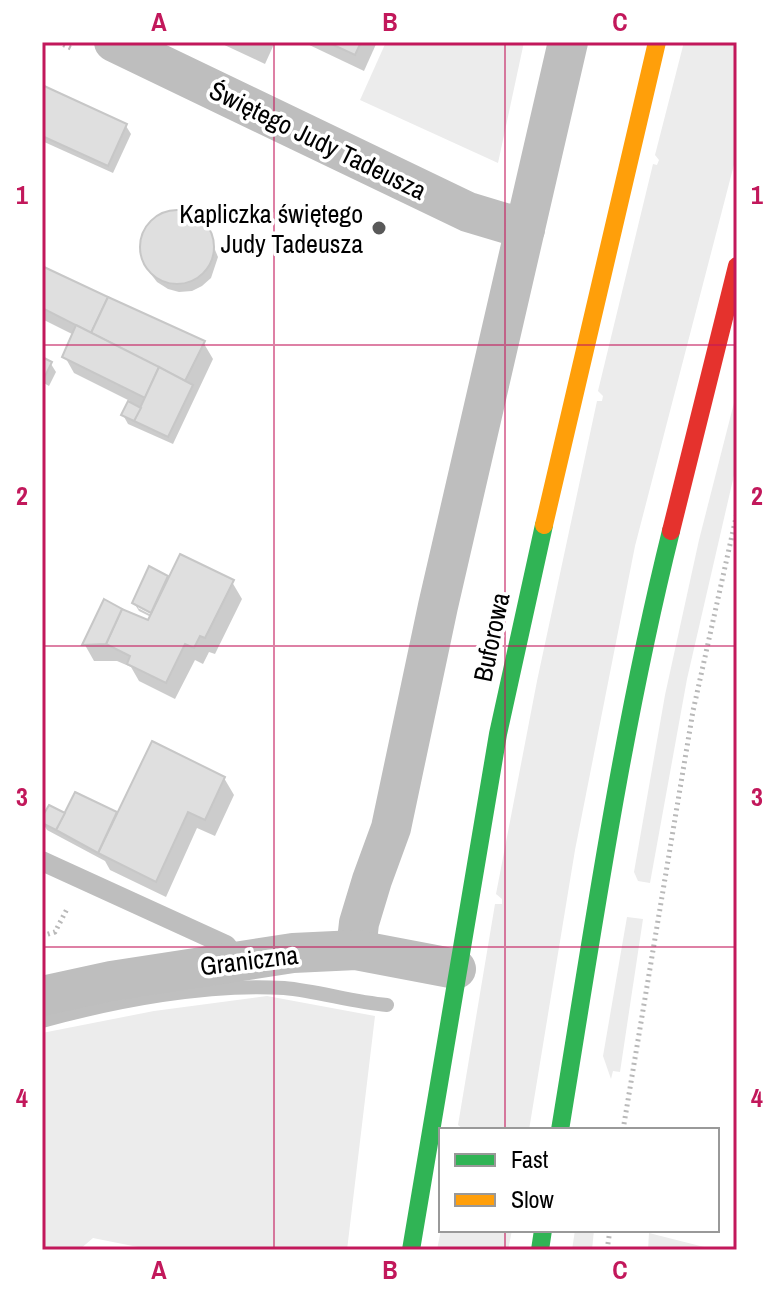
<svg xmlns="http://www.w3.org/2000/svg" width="779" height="1292" viewBox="0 0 779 1292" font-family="'Archivo Narrow',sans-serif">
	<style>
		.green { fill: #ececec }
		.shadow { fill: #0003; fill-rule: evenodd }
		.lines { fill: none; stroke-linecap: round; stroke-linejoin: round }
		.stream { stroke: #bfbfbf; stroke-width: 14 }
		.building { fill: #dfdfdf; stroke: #c7c7c7; stroke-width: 2 }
		.path { stroke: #b9b9b9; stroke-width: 5; stroke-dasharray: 2 4; stroke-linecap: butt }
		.lane { stroke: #bebebe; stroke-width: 20 }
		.street { stroke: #bebebe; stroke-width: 40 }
		.fast { stroke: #30b455; stroke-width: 18 }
		.slow { stroke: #ff9f0a; stroke-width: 18 }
		.jam { stroke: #e5322d; stroke-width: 18 }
		.grid { fill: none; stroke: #c2185b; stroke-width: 2; stroke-opacity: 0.55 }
		.poi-dot { fill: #595959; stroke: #fff; stroke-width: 3 }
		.labels { text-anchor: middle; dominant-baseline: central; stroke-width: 7; stroke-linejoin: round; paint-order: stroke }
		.street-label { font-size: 26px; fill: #000; stroke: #fff }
		.poi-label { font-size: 26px; fill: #000; stroke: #fff; text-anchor: end }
		.neatline { fill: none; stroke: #c2185b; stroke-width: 3 }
		.grid-label { font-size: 26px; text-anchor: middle; font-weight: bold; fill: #c2185b }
	</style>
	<rect width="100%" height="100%" fill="#fff"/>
	<g class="green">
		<path d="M386,42H524L498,163L360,100Z"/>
		<path d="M684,42H737V153L635,546L575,850L529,1130H464L458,1125L495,904H502V899L496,894L537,681L597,401H602L603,396L598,391L653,164L657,165L659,160L655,155Z"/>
		<path d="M737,391V462L687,679L650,883L638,881L634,872L665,695L699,540Z"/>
		<path d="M627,917L643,919L620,1072L613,1071L611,1079L603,1056Z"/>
		<path d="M267,996L375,1016L347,1250H153L93,1238L79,1250H42V1033L154,1011Z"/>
		<path d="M441,1229V1230H512L508,1250H437Z"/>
		<path d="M575,1230H594L592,1250H572Z"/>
		<path d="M649,1233L716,1250H648Z"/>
	</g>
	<g class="shadow">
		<path d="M218,42H275L265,64Z"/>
		<path d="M303,42H377L364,71Z"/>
		<path d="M42,87L126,126L131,134L113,173L42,141Z"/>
		<path d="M187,213L205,226L218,257L211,278L202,286L192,291L179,292L168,289L157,282L150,273L141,251L142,239L147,228L155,219L164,214Z"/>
		<path d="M45,269L203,342L213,359L173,444L128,424L123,415L130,401L74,373L65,357L74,335L42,319V276Z"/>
		<path d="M42,360L51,364L56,372L49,386L42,382Z"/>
		<path d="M167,577L169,581L232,582L242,599L215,654L209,652L203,664L195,660L175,699L139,681L131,667L117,661H94L85,645L148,623L151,617L139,611L134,603ZM138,604L161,615L159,619L138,608Z"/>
		<path d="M224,778L234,795L215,836L197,828L166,897L110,870L105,861L47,830L42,822L66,815L76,795L118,815Z"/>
	</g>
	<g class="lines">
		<path class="stream" d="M42,1021C115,1001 208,983 284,988C318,991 352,1002 387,1005"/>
	</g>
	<g class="building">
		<path d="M327,42H361L355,55Z"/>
		<path d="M42,85L127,124L108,166L42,136Z"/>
		<circle cx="177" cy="247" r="37"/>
		<path d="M44,267L108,297L91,333L42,308Z"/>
		<path d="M108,297L205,341L185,381L91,333Z"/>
		<path d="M76,325L159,367L145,398L62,357Z"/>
		<path d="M42,357L52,362L44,378L42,377Z"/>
		<path d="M159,367L193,385L168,437L134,421Z"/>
		<path d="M128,401L141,408L134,421L121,415Z"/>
		<path d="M180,554L234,580L205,638L200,636L194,648L185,644L166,683L127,664L130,656L106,644L122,609L148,620Z"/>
		<path d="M149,566L168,576L151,613L132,603Z"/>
		<path d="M104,599L122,609L106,644L82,645Z"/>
		<path d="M152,741L225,777L205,820L188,812L156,882L98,853Z"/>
		<path d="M75,792L117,812L98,853L56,830Z"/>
		<path d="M49,805L65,813L56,830L42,823V817Z"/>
	</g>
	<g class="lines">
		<g class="path">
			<path d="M58,42L73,49"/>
			<path d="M42,936L55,932L67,909"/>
			<path d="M623,1130L693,711L737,513"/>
			<path d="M607,1250L610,1230"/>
		</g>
		<path class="lane" d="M42,861L226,945L238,960"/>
		<g class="street">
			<path d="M114,42L468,212L525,229"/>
			<path d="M356,950L359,923L372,880L391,828L438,606L568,42"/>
			<path d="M42,996L111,981L293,953L356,950L456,969"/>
		</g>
		<g class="fast">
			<path d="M560,1130C593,929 622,728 671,531"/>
			<path d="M411,1250L498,734L544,525"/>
			<path d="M540,1250L543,1230"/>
		</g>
		<path class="slow" d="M544,525L657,42"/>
		<path class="jam" d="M671,531L737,266"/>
	</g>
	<path class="grid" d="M274,42V1250M505,42V1130M42,345H737M42,646H737M42,947H737M505,1230V1250"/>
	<circle class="poi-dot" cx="379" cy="228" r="8"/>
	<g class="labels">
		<g class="street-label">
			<text transform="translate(318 140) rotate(26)">Świętego Judy Tadeusza</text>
			<text transform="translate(491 637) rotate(-78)">Buforowa</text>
			<text transform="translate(249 960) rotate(-7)">Graniczna</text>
		</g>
		<g class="poi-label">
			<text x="363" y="213">Kapliczka świętego<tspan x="363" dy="30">Judy Tadeusza</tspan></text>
		</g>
	</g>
	<rect width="779" height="1292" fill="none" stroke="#ffffff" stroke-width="88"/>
	<rect x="439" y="1128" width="280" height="104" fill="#ffffff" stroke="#999999" stroke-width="2"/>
	<rect x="455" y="1154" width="40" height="12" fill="#30b455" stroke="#999999" stroke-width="2"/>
	<text x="511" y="1168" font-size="24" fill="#000000">Fast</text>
	<rect x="455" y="1194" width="40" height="12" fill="#ff9f0a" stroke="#999999" stroke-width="2"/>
	<text x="511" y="1208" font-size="24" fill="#000000">Slow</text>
	<rect x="44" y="44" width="691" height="1204" class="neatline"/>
	<g class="grid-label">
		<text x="159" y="31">A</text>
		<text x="390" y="31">B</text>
		<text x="620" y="31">C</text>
		<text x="22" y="204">1</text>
		<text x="757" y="204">1</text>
		<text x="22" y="505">2</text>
		<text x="757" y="505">2</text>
		<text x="22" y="806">3</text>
		<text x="757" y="806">3</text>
		<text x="22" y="1107">4</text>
		<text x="757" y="1107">4</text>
		<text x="159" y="1279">A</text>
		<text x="390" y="1279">B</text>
		<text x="620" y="1279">C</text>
	</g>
</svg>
